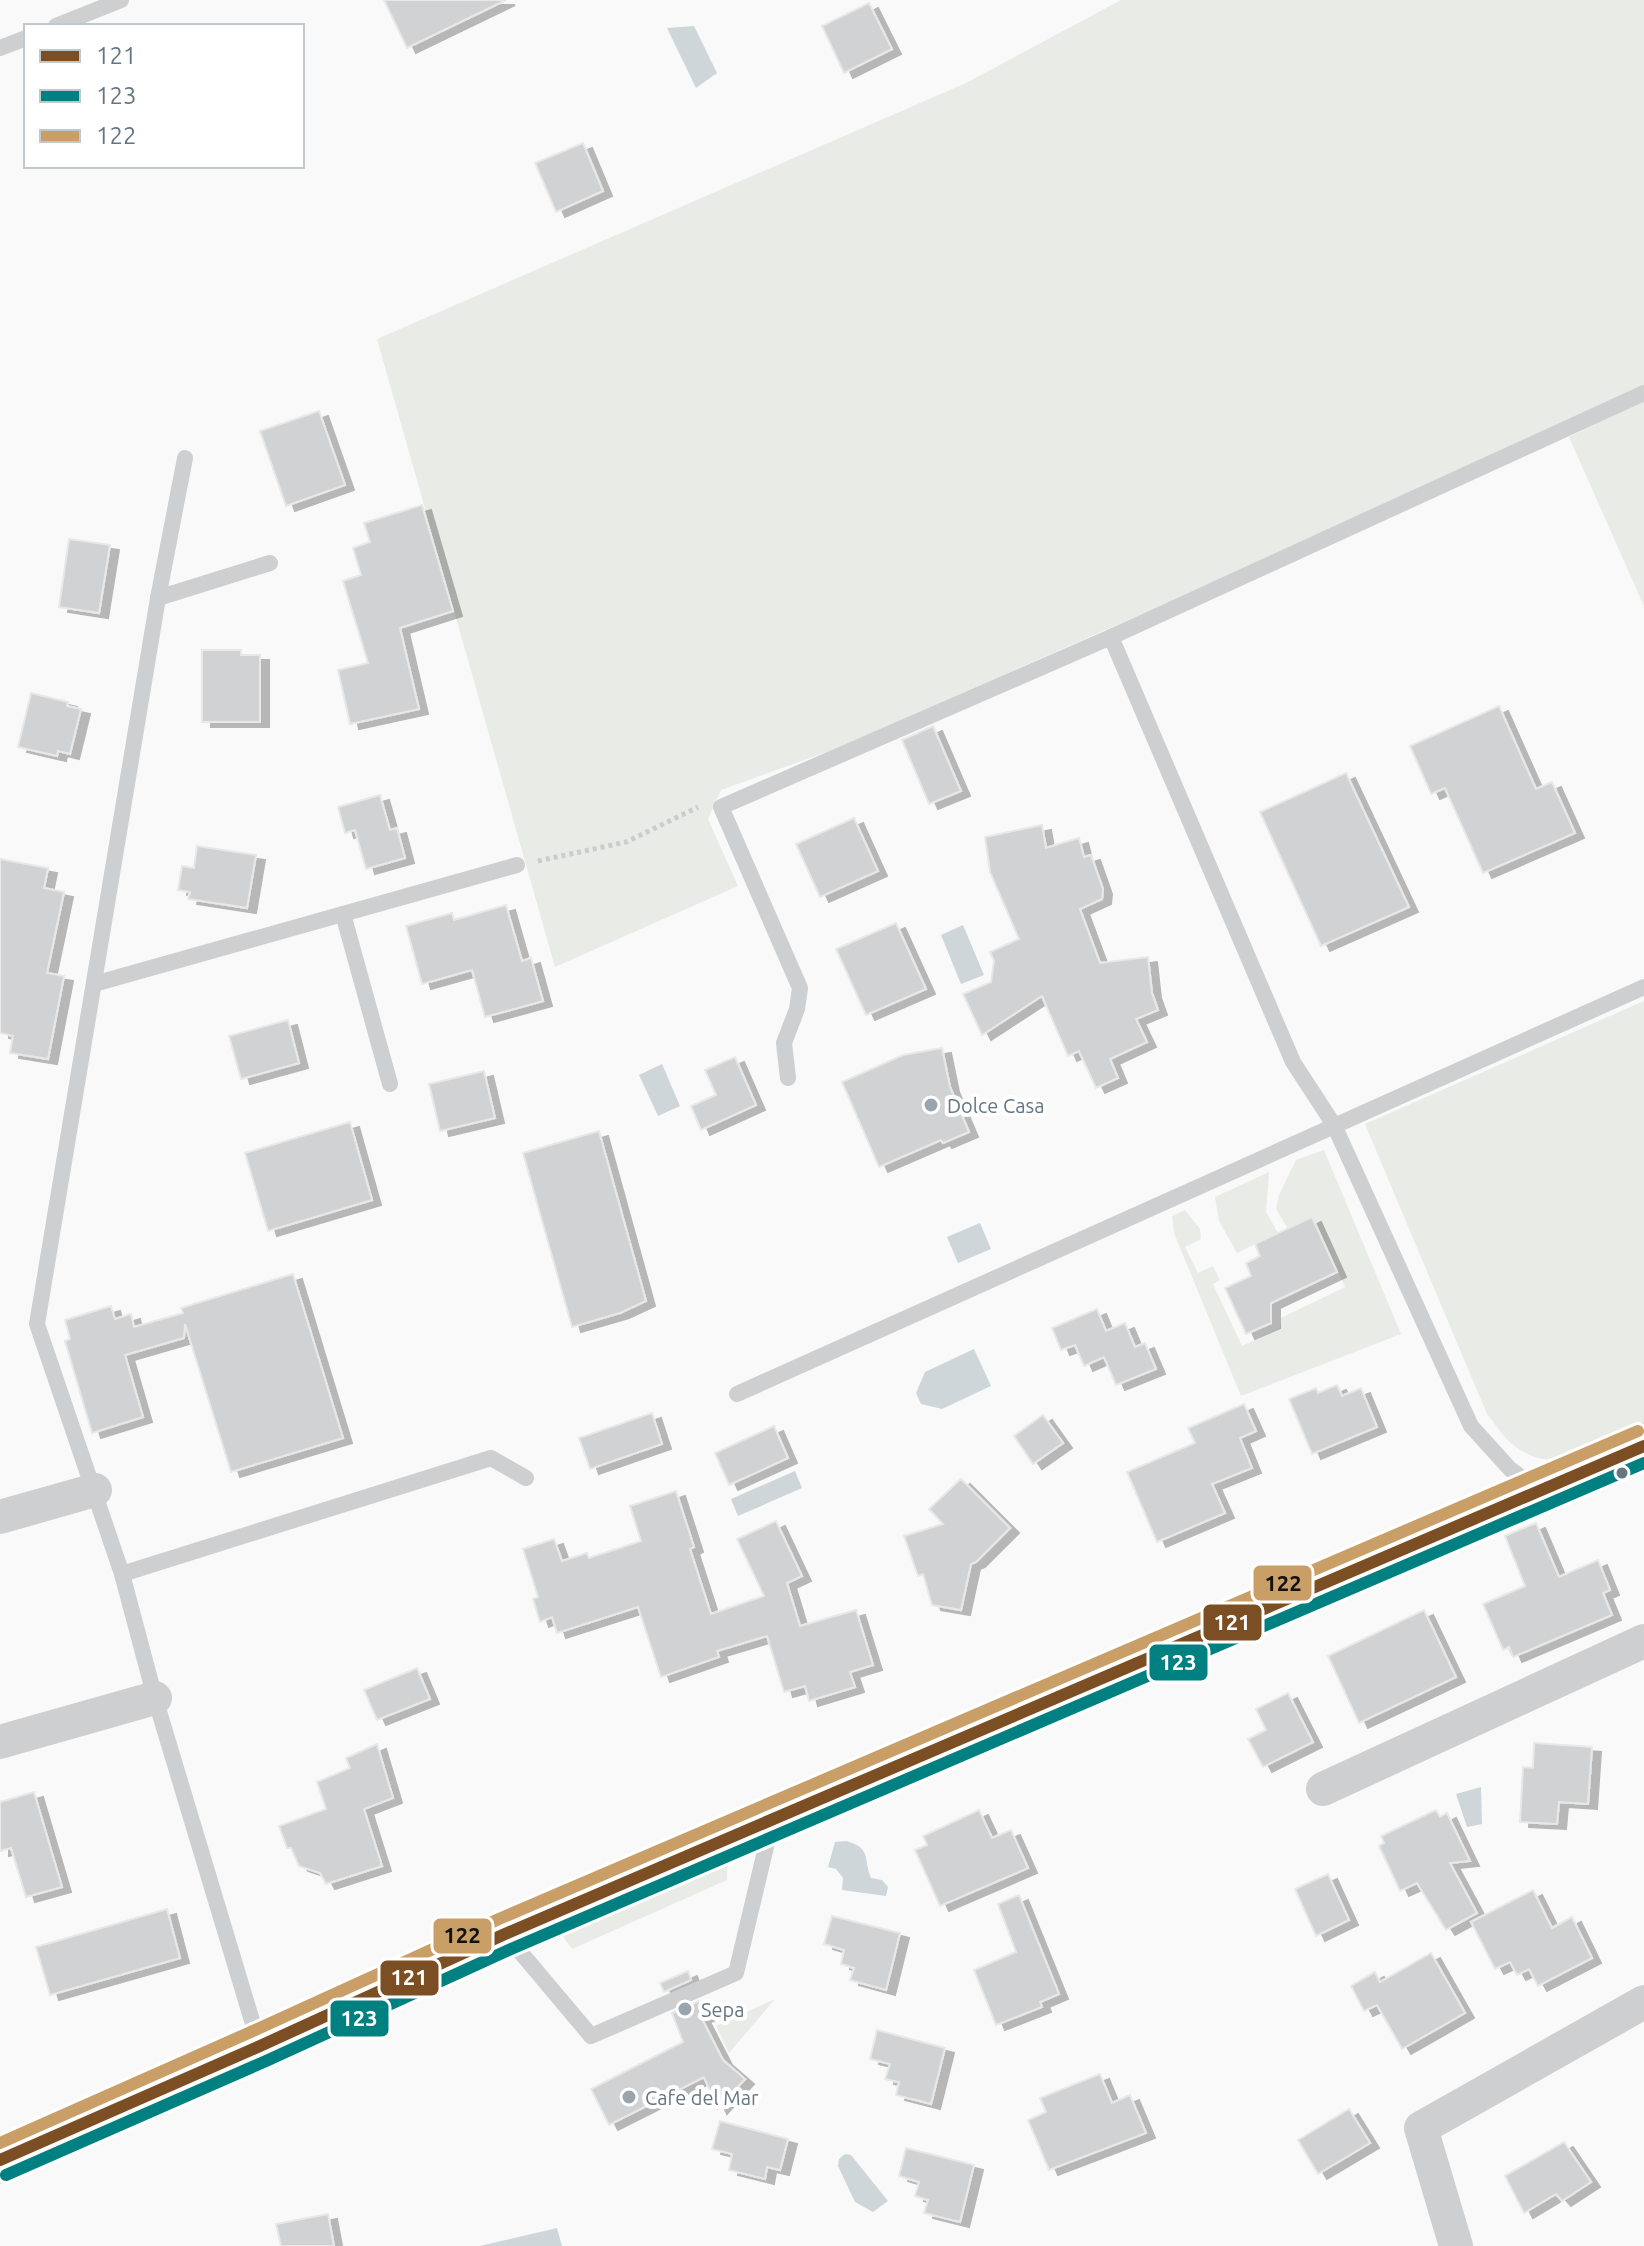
<svg xmlns="http://www.w3.org/2000/svg" width="1644" height="2246" viewBox="0 0 1644 2246" font-family="Ubuntu,sans-serif">
	<style>
		.green { fill: #e8ebe6 }
		.water { fill: #ced6d9 }
		.building { fill: #d0d2d3; stroke: #e8e8e8; stroke-width: 2; filter: url(#shadow) }
		.lines { fill: none; stroke-linecap: round; stroke-linejoin: round }
		.secondary-casing { stroke: #d5d6d7; stroke-width: 47 }
		.path { stroke: #cbcccd; stroke-width: 5; stroke-dasharray: 4 4; stroke-linecap: butt }
		.lane { stroke: #cecfd0; stroke-width: 16 }
		.street { stroke: #cecfd0; stroke-width: 34 }
		.secondary { stroke: #e1e2e2; stroke-width: 44 }
		.bus-1-casing { stroke: #fff; stroke-width: 18 }
		.bus-2-casing { stroke: #fff; stroke-width: 18 }
		.bus-3-casing { stroke: #fff; stroke-width: 18 }
		.bus-1 { stroke: #7c4e23; stroke-width: 12 }
		.bus-2 { stroke: #008080; stroke-width: 12 }
		.bus-3 { stroke: #c99e67; stroke-width: 12 }
		.poi-dot { fill: #99a4ac; stroke: #fff; stroke-width: 3 }
		.bus-dot { fill: #657683; stroke: #fff; stroke-width: 3 }
		.labels { text-anchor: middle; dominant-baseline: central; stroke-width: 8; stroke-linejoin: round; paint-order: stroke }
		.poi-label { font-size: 20px; fill: #657683; stroke: #fff; text-anchor: start }
		.line-badge { stroke: #fff; stroke-width: 3 }
		.badge-label { font-size: 22px; text-anchor: middle; font-weight: bold; fill: #fff }
		.pale-badge-label { font-size: 22px; text-anchor: middle; font-weight: bold; fill: #111 }
	</style>
	<defs>
		<filter id="shadow"><feDropShadow dx="9" dy="5" stdDeviation="0" flood-color="#0004"/></filter>
	</defs>
	<rect width="100%" height="100%" fill="#f9f9f9"/>
	<g class="green">
		<path d="M1121,0H1644V386L1137,616L832,750L721,790L708,819L738,886L555,967L377,339L966,83Z"/>
		<path d="M1644,401V606L1569,437Z"/>
		<path d="M1644,1001V1428C1601,1447 1553,1480 1511,1443C1502,1436 1495,1423 1487,1414L1365,1124Z"/>
		<path d="M1324,1150L1401,1334L1241,1396L1174,1233L1172,1216L1185,1210L1200,1229L1201,1239L1185,1247L1198,1273L1213,1266L1220,1280L1213,1284L1242,1346L1280,1328L1281,1318L1345,1287L1312,1217L1288,1229L1276,1209L1279,1195L1296,1160Z"/>
		<path d="M1269,1172L1266,1212L1278,1233L1237,1253L1219,1221L1215,1197Z"/>
		<path d="M727,1864V1880L572,1949L562,1935Z"/>
		<path d="M775,1999L729,2053L716,2026Z"/>
	</g>
	<g class="water">
		<path d="M694,26L717,73L696,88L667,28Z"/>
		<path d="M963,925L984,975L961,984L941,935Z"/>
		<path d="M662,1064L680,1106L658,1116L639,1075Z"/>
		<path d="M980,1223L991,1249L958,1263L947,1237Z"/>
		<path d="M974,1349L991,1386L942,1409L921,1404L916,1393L925,1372Z"/>
		<path d="M795,1471L802,1488L738,1516L731,1499Z"/>
		<path d="M1481,1787L1482,1824L1467,1827L1456,1794Z"/>
		<path d="M846,1841C872,1848 863,1859 871,1878L882,1880L888,1887L886,1896L842,1890L843,1878L836,1869L828,1867L835,1842Z"/>
		<path d="M845,2154L851,2155L888,2201L873,2212L855,2202L838,2166L839,2159Z"/>
		<path d="M557,2228L562,2246H480Z"/>
	</g>
	<g class="building">
		<path d="M384,0H506L407,48Z"/>
		<path d="M869,3L892,49L844,73L822,26Z"/>
		<path d="M583,143L603,191L556,212L535,163Z"/>
		<path d="M319,411L345,485L286,506L260,431Z"/>
		<path d="M422,505L453,611L400,628L419,709L350,724L338,670L368,663L343,581L361,575L353,548L370,542L364,523Z"/>
		<path d="M69,539L110,545L99,613L59,607Z"/>
		<path d="M202,650H241V655H260V722H202Z"/>
		<path d="M31,693L68,702L67,706L81,709L70,754L58,751L57,756L18,747Z"/>
		<path d="M1499,706L1536,789L1552,782L1575,833L1483,873L1445,788L1431,794L1410,746Z"/>
		<path d="M933,726L961,791L929,804L902,740Z"/>
		<path d="M1346,773L1409,907L1321,946L1260,812Z"/>
		<path d="M380,795L390,830L397,828L405,858L366,869L355,830L345,833L338,807Z"/>
		<path d="M854,818L878,871L820,897L796,844Z"/>
		<path d="M1042,825L1046,848L1079,838L1084,857L1091,855L1103,889L1102,899L1080,909L1100,963L1148,957L1152,993L1158,1010L1136,1019L1147,1042L1110,1059L1118,1078L1096,1088L1079,1051L1068,1056L1042,996L982,1035L963,994L991,982L994,961L990,952L1019,939L990,872L985,837Z"/>
		<path d="M197,846L256,855L247,908L188,899L190,892L178,890L182,866L194,868Z"/>
		<path d="M0,859L48,868L44,888L64,892L47,973L64,976L48,1059L10,1053L13,1036L0,1033Z"/>
		<path d="M506,905L522,961L531,958L543,1001L485,1017L472,970L422,984L406,926L452,913L454,920Z"/>
		<path d="M896,923L926,989L866,1015L836,949Z"/>
		<path d="M288,1020L299,1063L241,1079L229,1036Z"/>
		<path d="M942,1048L950,1087L969,1132L943,1143L941,1140L879,1167L842,1082L903,1055Z"/>
		<path d="M735,1057L756,1105L701,1130L691,1106L716,1095L705,1070Z"/>
		<path d="M484,1071L495,1118L440,1131L429,1084Z"/>
		<path d="M350,1122L372,1200L268,1231L245,1153Z"/>
		<path d="M599,1131L646,1301L620,1313L572,1327L523,1153Z"/>
		<path d="M1312,1217L1337,1272L1271,1303V1323L1246,1334L1225,1288L1251,1276L1246,1263L1260,1256L1255,1244Z"/>
		<path d="M293,1274L343,1438L231,1472L185,1324L184,1338L125,1355L143,1417L92,1433L65,1341L70,1339L65,1320L111,1306L115,1319L131,1314L134,1327L183,1313L181,1308Z"/>
		<path d="M1097,1309L1106,1331L1125,1323L1135,1347L1145,1343L1156,1369L1116,1385L1104,1357L1084,1366L1075,1345L1061,1350L1052,1328Z"/>
		<path d="M1337,1385L1342,1396L1361,1388L1377,1427L1312,1454L1289,1399L1316,1388L1318,1393Z"/>
		<path d="M1244,1404L1256,1431L1240,1438L1252,1468L1212,1484L1225,1513L1157,1542L1127,1472L1195,1443L1188,1428Z"/>
		<path d="M652,1413L662,1444L590,1469L579,1438Z"/>
		<path d="M1043,1415L1063,1443L1033,1464L1014,1436Z"/>
		<path d="M774,1426L788,1458L729,1485L715,1453Z"/>
		<path d="M961,1479L1010,1528L976,1562L971,1564L961,1610L932,1605L923,1574L918,1576L904,1536L943,1524L929,1509Z"/>
		<path d="M676,1491L694,1547L690,1549L711,1614L764,1596L737,1539L776,1521L802,1576L787,1583L800,1626L856,1610L873,1665L850,1672L855,1687L809,1701L805,1686L784,1692L767,1636L717,1651L719,1657L661,1677L638,1607L557,1633L552,1617L540,1622L533,1599L538,1597L523,1549L554,1539L562,1561L587,1553L589,1558L641,1541L630,1506Z"/>
		<path d="M1536,1523L1559,1577L1598,1560L1610,1590L1603,1593L1612,1615L1513,1657L1509,1647L1503,1650L1483,1604L1525,1586L1505,1536Z"/>
		<path d="M1424,1610L1456,1677L1359,1723L1328,1656Z"/>
		<path d="M417,1668L430,1699L377,1720L364,1690Z"/>
		<path d="M1288,1693L1313,1742L1263,1767L1248,1739L1266,1730L1256,1709Z"/>
		<path d="M1534,1743L1592,1747L1588,1804L1559,1802L1557,1824L1520,1822L1523,1767L1533,1768Z"/>
		<path d="M377,1744L393,1798L364,1809L382,1866L326,1884L320,1873L299,1866L291,1848H287L279,1826L326,1809L317,1782L350,1768L346,1758Z"/>
		<path d="M34,1792L62,1887L26,1897L11,1848L0,1851V1802Z"/>
		<path d="M979,1810L992,1838L1011,1830L1028,1868L940,1906L915,1850L927,1845L923,1836Z"/>
		<path d="M1436,1810L1440,1817L1447,1813L1470,1861L1450,1863L1477,1913L1446,1930L1417,1883L1400,1891L1379,1846L1384,1843L1381,1836Z"/>
		<path d="M1328,1874L1349,1920L1316,1936L1295,1889Z"/>
		<path d="M1533,1890L1552,1928L1572,1917L1592,1958L1538,1986L1529,1969L1517,1975L1510,1962L1495,1969L1471,1922Z"/>
		<path d="M1019,1895L1059,1994L1040,2002L1042,2007L996,2025L974,1970L1016,1952L998,1904Z"/>
		<path d="M167,1909L180,1958L50,1995L36,1947Z"/>
		<path d="M832,1916L900,1933L886,1990L850,1980L854,1968L841,1964L844,1950L824,1944Z"/>
		<path d="M1431,1953L1465,2013L1402,2049L1377,2005L1364,2011L1351,1986L1375,1972L1380,1982Z"/>
		<path d="M688,1971L691,1980L664,1992L660,1983Z"/>
		<path d="M699,2001L705,2016L701,2017L723,2060L745,2079L718,2109L704,2077L609,2125L591,2089L683,2042L672,2013Z"/>
		<path d="M877,2030L945,2048L931,2104L896,2095L899,2082L885,2079L890,2064L870,2059Z"/>
		<path d="M1100,2074L1112,2103L1130,2095L1146,2133L1049,2170L1028,2120L1046,2112L1040,2098Z"/>
		<path d="M1349,2109L1370,2143L1318,2174L1298,2140Z"/>
		<path d="M720,2121L788,2139L780,2170L767,2167L765,2179L729,2170L732,2154L712,2149Z"/>
		<path d="M1564,2142L1591,2182L1562,2201L1556,2194L1524,2213L1505,2176Z"/>
		<path d="M906,2148L974,2165L960,2222L924,2213L928,2200L915,2196L919,2182L899,2176Z"/>
		<path d="M328,2214L334,2246H281L276,2224Z"/>
	</g>
	<g class="lines">
		<defs>
			<path id="secondary" d="M0,2160L260,2046L505,1934L1644,1446"/>
		</defs>
		<use href="#secondary" class="secondary-casing"/>
		<path class="path" d="M538,861L626,842L698,807"/>
		<g class="lane">
			<path d="M56,26L121,0"/>
			<path d="M0,48L26,38"/>
			<path d="M185,458L158,598L37,1324L122,1574L155,1698L259,2044"/>
			<path d="M158,598L270,563"/>
			<path d="M1111,637L1644,393"/>
			<path d="M343,914L390,1084"/>
			<path d="M94,984L517,865"/>
			<path d="M788,1078L784,1043L797,1009L800,988L721,807L1111,637L1293,1062L1334,1125L1471,1426L1510,1469L1537,1489"/>
			<path d="M737,1394L1644,987"/>
			<path d="M122,1574L491,1458L526,1478"/>
			<path d="M506,1935L591,2036L736,1973L771,1826"/>
		</g>
		<g class="street">
			<path d="M0,1517L95,1490"/>
			<path d="M0,1742L155,1698"/>
			<path d="M1323,1789L1644,1641"/>
			<path d="M1456,2246L1421,2128L1644,2002"/>
		</g>
		<use href="#secondary" class="secondary"/>
		<defs>
			<path id="bus-1" d="M0,2160L260,2046L505,1934L1644,1446"/>
			<path id="bus-2" d="M6,2175L266,2061L511,1949L1644,1463"/>
			<path id="bus-3" d="M0,2143L253,2031L499,1919L1638,1431"/>
		</defs>
		<use href="#bus-1" class="bus-1-casing"/>
		<use href="#bus-2" class="bus-2-casing"/>
		<use href="#bus-3" class="bus-3-casing"/>
		<use href="#bus-1" class="bus-1"/>
		<use href="#bus-2" class="bus-2"/>
		<use href="#bus-3" class="bus-3"/>
	</g>
	<g class="poi-dot">
		<circle cx="931" cy="1105" r="8"/>
		<circle cx="685" cy="2009" r="8"/>
		<circle cx="629" cy="2097" r="8"/>
	</g>
	<circle class="bus-dot" cx="1622" cy="1473" r="7"/>
	<g class="labels">
		<g class="poi-label">
			<text x="947" y="1105">Dolce Casa</text>
			<text x="701" y="2009">Sepa</text>
			<text x="645" y="2097">Cafe del Mar</text>
		</g>
	</g>
	<g class="line-badge">
		<rect x="1252" y="1564" width="61" height="38" rx="8" fill="#c99e67"/>
		<rect x="1202" y="1603" width="61" height="39" rx="8" fill="#7c4e23"/>
		<rect x="1148" y="1643" width="61" height="39" rx="8" fill="#008080"/>
		<rect x="432" y="1917" width="61" height="38" rx="8" fill="#c99e67"/>
		<rect x="379" y="1959" width="61" height="38" rx="8" fill="#7c4e23"/>
		<rect x="329" y="1999" width="61" height="39" rx="8" fill="#008080"/>
	</g>
	<g class="badge-label">
		<text x="1232" y="1630">121</text>
		<text x="1178" y="1670">123</text>
		<text x="409" y="1985">121</text>
		<text x="359" y="2026">123</text>
	</g>
	<g class="pale-badge-label">
		<text x="1283" y="1591">122</text>
		<text x="462" y="1943">122</text>
	</g>
	<rect x="24" y="24" width="280" height="144" fill="#ffffff" stroke="#c1c8cd" stroke-width="2"/>
	<rect x="40" y="50" width="40" height="12" fill="#7c4e23" stroke="#c1c8cd" stroke-width="2"/>
	<text x="96" y="64" font-size="24" fill="#657683">121</text>
	<rect x="40" y="90" width="40" height="12" fill="#008080" stroke="#c1c8cd" stroke-width="2"/>
	<text x="96" y="104" font-size="24" fill="#657683">123</text>
	<rect x="40" y="130" width="40" height="12" fill="#c99e67" stroke="#c1c8cd" stroke-width="2"/>
	<text x="96" y="144" font-size="24" fill="#657683">122</text>
</svg>
